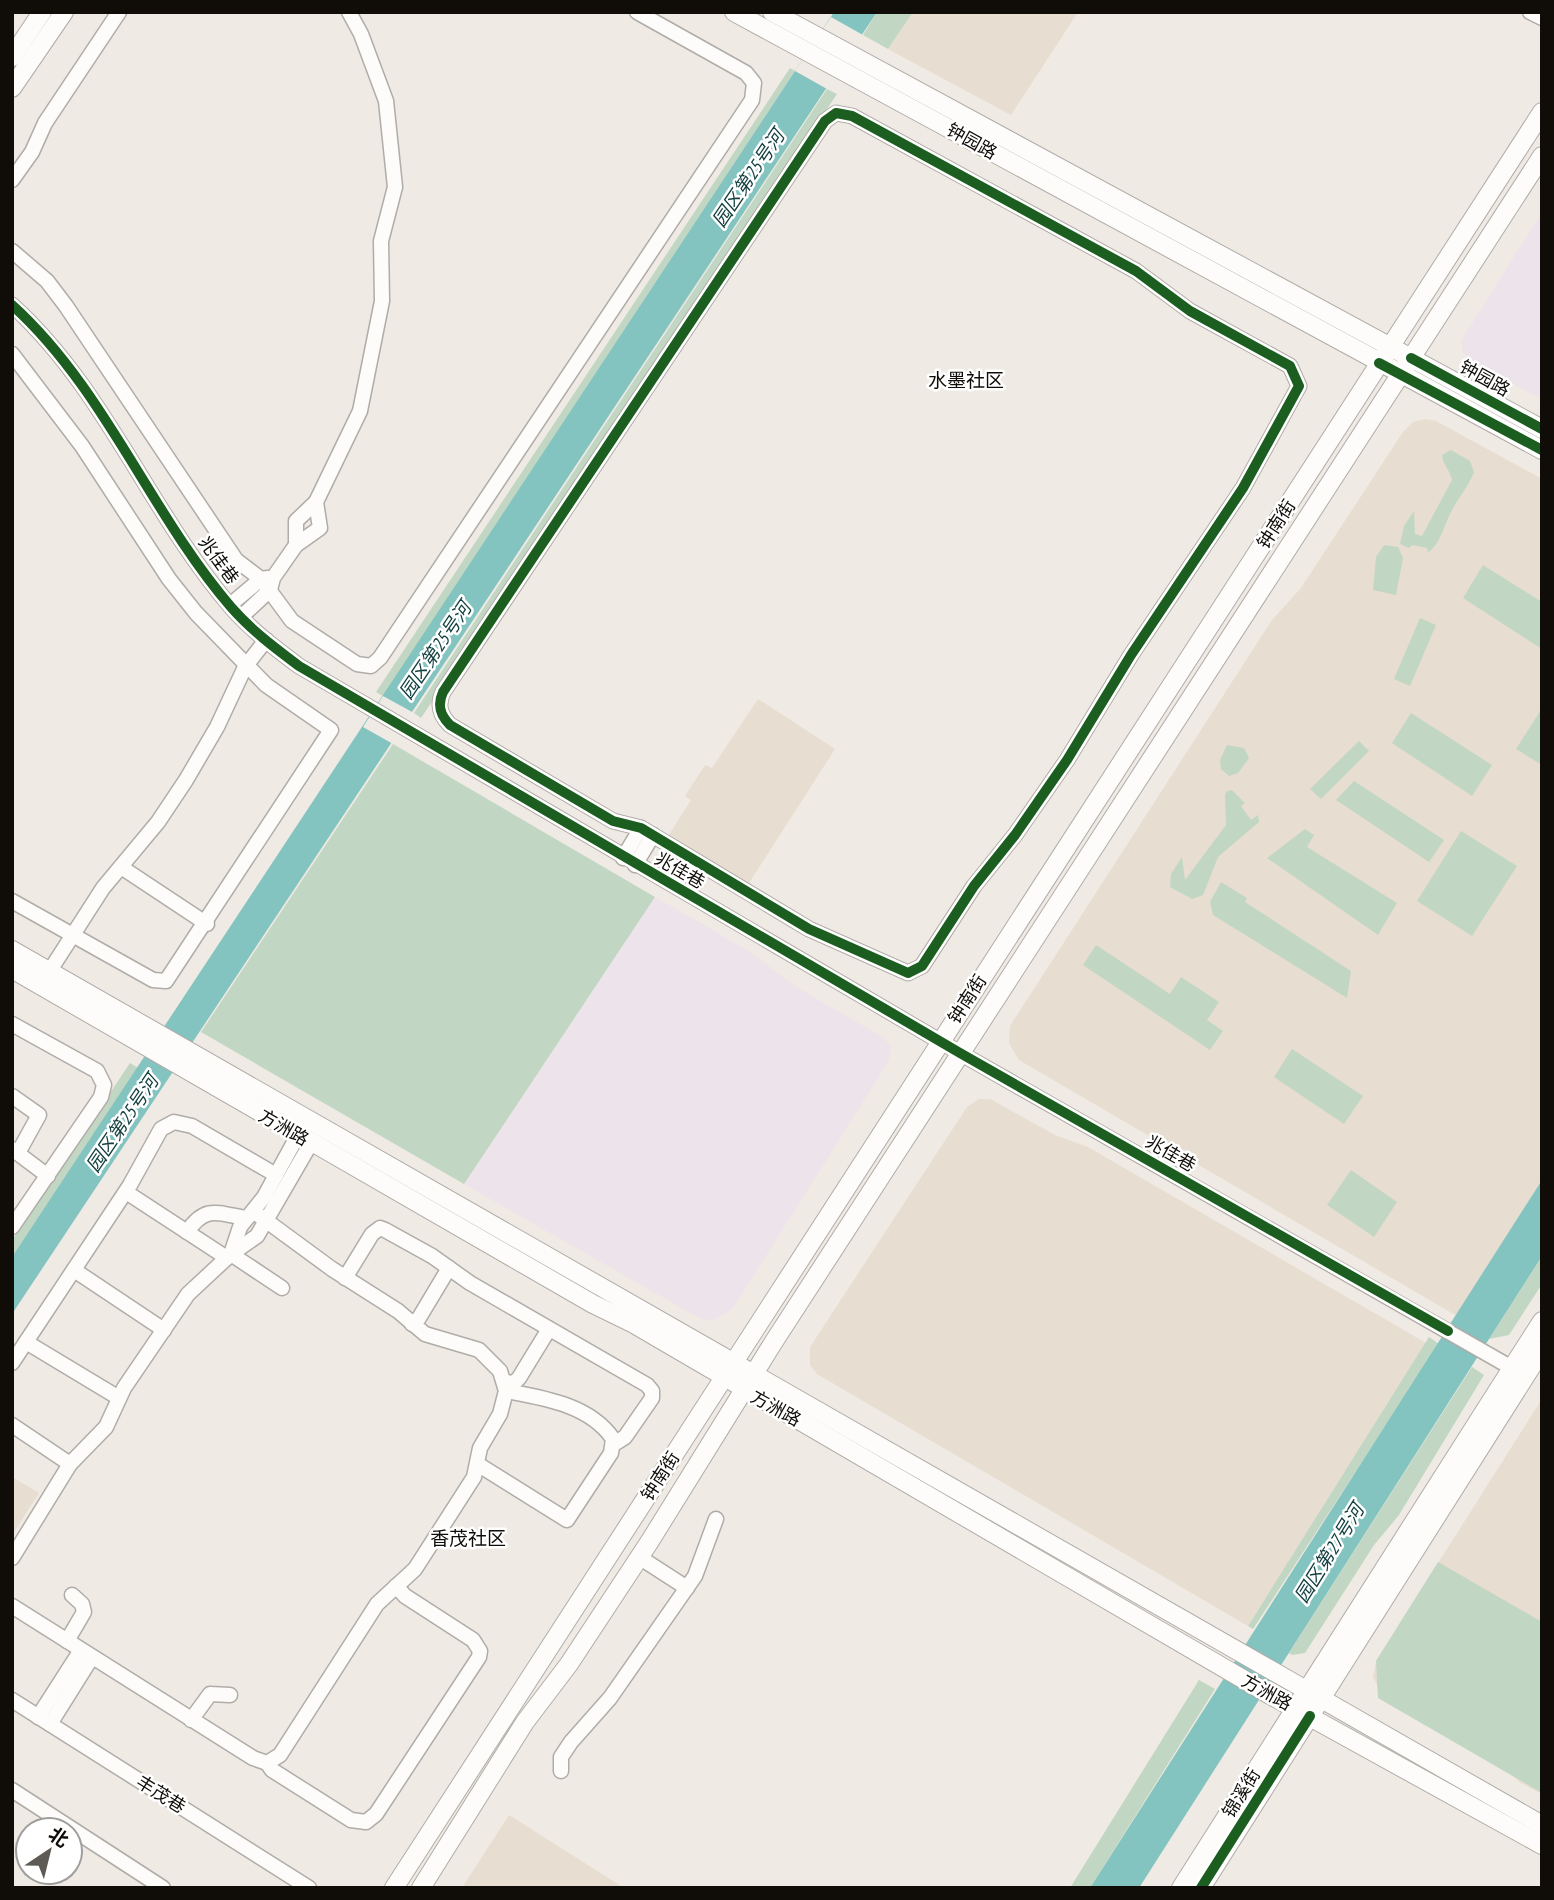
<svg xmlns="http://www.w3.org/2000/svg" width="1554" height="1900" viewBox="0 0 1554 1900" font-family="'PT Sans Narrow','Noto Sans SC',sans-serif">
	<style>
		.commercial { fill: #ece3eb }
		.built { fill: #e7ddd1 }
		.green { fill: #c2d7c3 }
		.water { fill: #83c3c0 }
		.pier { fill: #efeae3 }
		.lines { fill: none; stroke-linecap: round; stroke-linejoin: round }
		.minor-casing { stroke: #b0aca7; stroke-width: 17 }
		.major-casing { stroke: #b0aca7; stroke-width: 20 }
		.minor { stroke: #fdfcfb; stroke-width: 14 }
		.major { stroke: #fdfcfb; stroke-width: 18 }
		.cycleway-casing { stroke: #fff; stroke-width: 15 }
		.cycleway { stroke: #1b5e20; stroke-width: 10 }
		.labels { text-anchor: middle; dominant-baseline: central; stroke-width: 5; stroke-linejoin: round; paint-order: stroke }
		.street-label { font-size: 18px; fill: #100d09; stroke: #fff }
		.water-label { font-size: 19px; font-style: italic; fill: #144040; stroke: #fff }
		.neighbourhood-label { font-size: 19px; fill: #100d09; stroke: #fff }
	</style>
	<rect width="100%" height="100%" fill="#efeae3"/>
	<g class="commercial">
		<path d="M1542,212V399L1473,362L1463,352L1461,341Z"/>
		<path d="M655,897L747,950L796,987L881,1036L891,1046L888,1062L733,1308L716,1319L706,1320L696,1316L464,1184Z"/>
	</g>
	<g class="built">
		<path d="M913,12H1078L1011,115L888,49Z"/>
		<path d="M1425,419L1436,421L1542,479V1180L1457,1316L1019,1060L1009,1043L1010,1026L1272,620L1301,588L1403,432L1413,422Z"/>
		<path d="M758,699L835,749L747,886L667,838L691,800L685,796L705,765L712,768Z"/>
		<path d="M979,1099H990L1055,1135L1088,1147L1426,1343L1248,1626L817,1374L810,1365V1347L967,1107Z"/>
		<path d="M1542,1399V1794L1521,1783L1492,1758L1381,1692L1373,1677L1376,1661Z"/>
		<path d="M12,1477L39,1493L12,1535Z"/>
		<path d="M509,1815L624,1888H462Z"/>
	</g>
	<g class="green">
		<path d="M877,12H913L888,49L863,35Z"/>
		<path d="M790,68L795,71L383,696L376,692Z"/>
		<path d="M827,89L837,94L421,718L414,713Z"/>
		<path d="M1451,450L1470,461L1474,472C1468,487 1459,497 1452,510C1443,527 1442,541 1428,553L1427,548L1412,545L1409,548L1400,544L1404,526L1414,511L1415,534L1422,536L1452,480C1450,470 1443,465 1442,455Z"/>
		<path d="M1384,545L1398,547L1403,558L1396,595L1373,590L1376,557Z"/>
		<path d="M1483,565L1542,602V649L1463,598Z"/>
		<path d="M1420,618L1436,625L1410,686L1394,679Z"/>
		<path d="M1542,708V765L1516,749Z"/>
		<path d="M1411,713L1492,765L1472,796L1392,743Z"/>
		<path d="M1359,741L1369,751L1321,799L1310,789Z"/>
		<path d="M393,744L655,897L464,1184L201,1032Z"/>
		<path d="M1227,745L1244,748L1249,758L1238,773L1229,776L1221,769L1220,760Z"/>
		<path d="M1354,781L1444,840L1429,862L1336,800Z"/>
		<path d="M1232,790L1245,803L1241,806L1251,820L1258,815L1259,822L1218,857L1203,895L1192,899L1170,887L1171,874L1182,857L1185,880L1226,825L1225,795L1227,791Z"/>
		<path d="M1305,829L1314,835L1307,847L1397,903L1378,935L1267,858Z"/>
		<path d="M1461,831L1517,866L1472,936L1417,901Z"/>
		<path d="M1221,882L1247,898L1245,902L1351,971L1347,998L1213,915L1210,902Z"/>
		<path d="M1096,945L1170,994L1181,977L1219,1002L1207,1020L1223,1031L1210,1050L1083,965Z"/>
		<path d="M1292,1049L1363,1096L1344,1124L1274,1077Z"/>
		<path d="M130,1063L138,1068L12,1257V1240Z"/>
		<path d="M1351,1170L1397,1202L1374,1237L1327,1205Z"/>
		<path d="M1542,1256V1284L1509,1335L1489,1339Z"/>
		<path d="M1429,1337L1439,1344L1253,1629L1248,1626Z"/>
		<path d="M1472,1367L1484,1375L1399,1515L1374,1545L1305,1653L1292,1655L1289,1653Z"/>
		<path d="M1438,1562L1542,1622V1793L1378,1698L1376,1661Z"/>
		<path d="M1199,1680L1215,1689L1090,1888H1070Z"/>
	</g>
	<g class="water">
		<path d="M834,12H877L12,1314V1257Z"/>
		<path d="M1542,1180V1256L1139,1888H1090Z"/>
	</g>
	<g class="pier">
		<path d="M831,17L863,35L827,89L795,71Z"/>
		<path d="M383,696L414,713L393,744L363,727Z"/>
	</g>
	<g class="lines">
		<defs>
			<g id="minor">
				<path d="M1530,12L1542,18"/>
				<path d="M836,113L852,116L1136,271L1190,311L1290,366L1299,386L1243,488L1131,655L1067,760L1015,835L974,886L922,966L908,973L809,929L641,828L613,821L450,725C440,715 437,705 443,692L825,121Z"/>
				<path d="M12,180L32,152L45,123L119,12"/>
				<path d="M12,251L47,281L66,306L236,560L261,579L292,621L357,664L371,666L380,658L752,100L754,83L746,73L637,12"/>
				<path d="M12,305C105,389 150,513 231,607C251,630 275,648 299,666L960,1053L1519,1372"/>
				<path d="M12,354L82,446L169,579L196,613L266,685L331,730L166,981L153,980L12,901"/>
				<path d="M296,545V521L316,502L360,411L382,301L381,241L395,187L386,101L361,34L349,12"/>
				<path d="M230,605L261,579L268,578"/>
				<path d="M241,617L270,590L273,578L296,545L320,528L316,502"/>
				<path d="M623,858L641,828"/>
				<path d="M635,865L653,835"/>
				<path d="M121,867L207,924"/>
				<path d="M49,972L103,888L158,822L186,780L217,727L245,667L266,640"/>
				<path d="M12,1024L97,1071L104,1085L101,1097L12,1227"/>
				<path d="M12,1096L39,1115L18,1153"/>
				<path d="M12,1149L48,1176"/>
				<path d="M126,1192L227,1258"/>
				<path d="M187,1232C205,1205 217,1213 245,1218"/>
				<path d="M231,1254L240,1227L264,1197L298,1135"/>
				<path d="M231,1254L282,1288"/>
				<path d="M74,1270L164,1330"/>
				<path d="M345,1278L372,1234L380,1228L385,1230L432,1256L470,1283L647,1385L652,1391V1398L625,1437L614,1444"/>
				<path d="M412,1324L419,1318L449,1268"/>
				<path d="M26,1342L119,1398"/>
				<path d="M12,1363L130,1185L161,1129L174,1122L192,1126L276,1175"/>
				<path d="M505,1382L514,1383L519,1378L549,1329"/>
				<path d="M12,1425L70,1464"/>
				<path d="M479,1465L567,1520L611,1453L613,1439C590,1405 544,1398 506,1391"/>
				<path d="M639,1557L687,1588"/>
				<path d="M12,1558L70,1464L106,1427L124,1388L188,1294L231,1254L257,1236L311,1143"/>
				<path d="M12,1606L253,1758L267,1763L280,1755L377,1604L415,1569L474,1477L480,1448L500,1414L506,1391L500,1371L479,1350L425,1334L398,1311L332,1269L253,1211"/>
				<path d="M67,1641L84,1612L82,1604L72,1595"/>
				<path d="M12,1700L309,1888"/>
				<path d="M38,1717L81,1650"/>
				<path d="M191,1720L210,1694L230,1695"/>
				<path d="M50,1724L92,1657"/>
				<path d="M267,1763L272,1770L351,1820L366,1822L376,1814L479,1657L480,1651L473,1640L405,1596L396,1586"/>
				<path d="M561,1771V1757L571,1742L610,1698L695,1576L716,1519"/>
				<path d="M12,1790L163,1888"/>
			</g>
			<g id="major">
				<path d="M734,12L1542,450"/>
				<path d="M772,12L1542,429"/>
				<path d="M12,57L42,12"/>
				<path d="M12,88L64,12"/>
				<path d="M12,950L1542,1825"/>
				<path d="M12,969L593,1304L634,1324L1272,1696L1542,1845"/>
				<path d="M394,1888L1542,112"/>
				<path d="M421,1888L525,1722L569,1664L650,1541L773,1343L1542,156"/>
				<path d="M1181,1888L1542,1321"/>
				<path d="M1201,1888L1542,1350"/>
			</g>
		</defs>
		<use href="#minor" class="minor-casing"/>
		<use href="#major" class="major-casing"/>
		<use href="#minor" class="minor"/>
		<use href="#major" class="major"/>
		<defs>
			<g id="cycleway">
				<path d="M836,113L852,116L1136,271L1190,311L1290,366L1299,386L1243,488L1131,655L1067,760L1015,835L974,886L922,966L908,973L809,929L641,828L613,821L450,725C440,715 437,705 443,692L825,121Z"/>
				<path d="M12,305C105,389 150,513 231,607C251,630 275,648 299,666L960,1053L1448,1331"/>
				<path d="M1411,358L1542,429"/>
				<path d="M1379,363L1542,450"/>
				<path d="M1201,1888L1310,1716"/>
			</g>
		</defs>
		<use href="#cycleway" class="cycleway-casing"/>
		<use href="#cycleway" class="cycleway"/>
	</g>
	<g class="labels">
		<g class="street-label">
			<text transform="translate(972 141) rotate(29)">钟园路</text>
			<text transform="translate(1485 378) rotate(29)">钟园路</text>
			<text transform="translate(1276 524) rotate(-57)">钟南街</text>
			<text transform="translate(219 560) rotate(54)">兆佳巷</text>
			<text transform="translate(680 870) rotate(30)">兆佳巷</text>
			<text transform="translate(967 999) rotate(-57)">钟南街</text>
			<text transform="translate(284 1127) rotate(30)">方洲路</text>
			<text transform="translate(1171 1153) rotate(30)">兆佳巷</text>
			<text transform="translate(776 1408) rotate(29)">方洲路</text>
			<text transform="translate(660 1476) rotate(-57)">钟南街</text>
			<text transform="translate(1267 1692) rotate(29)">方洲路</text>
			<text transform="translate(1241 1793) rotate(-58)">锦溪街</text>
			<text transform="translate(161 1794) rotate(32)">丰茂巷</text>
		</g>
		<g class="water-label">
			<text transform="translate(748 178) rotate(-56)">园区第25号河</text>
			<text transform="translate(435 650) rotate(-56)">园区第25号河</text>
			<text transform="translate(122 1123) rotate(-56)">园区第25号河</text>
			<text transform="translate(1329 1553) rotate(-58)">园区第27号河</text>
		</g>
		<g class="neighbourhood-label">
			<text x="966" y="380">水墨社区</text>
			<text x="468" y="1538">香茂社区</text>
		</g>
	</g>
	<rect width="1554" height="1900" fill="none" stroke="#100d09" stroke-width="28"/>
	<g transform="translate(49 1851) rotate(35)"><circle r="33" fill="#ffffff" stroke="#9f9e9d" stroke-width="2"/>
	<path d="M0-5L12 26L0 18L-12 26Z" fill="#5e5a55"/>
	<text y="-10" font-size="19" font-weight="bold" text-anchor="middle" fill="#100d09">北</text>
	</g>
</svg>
